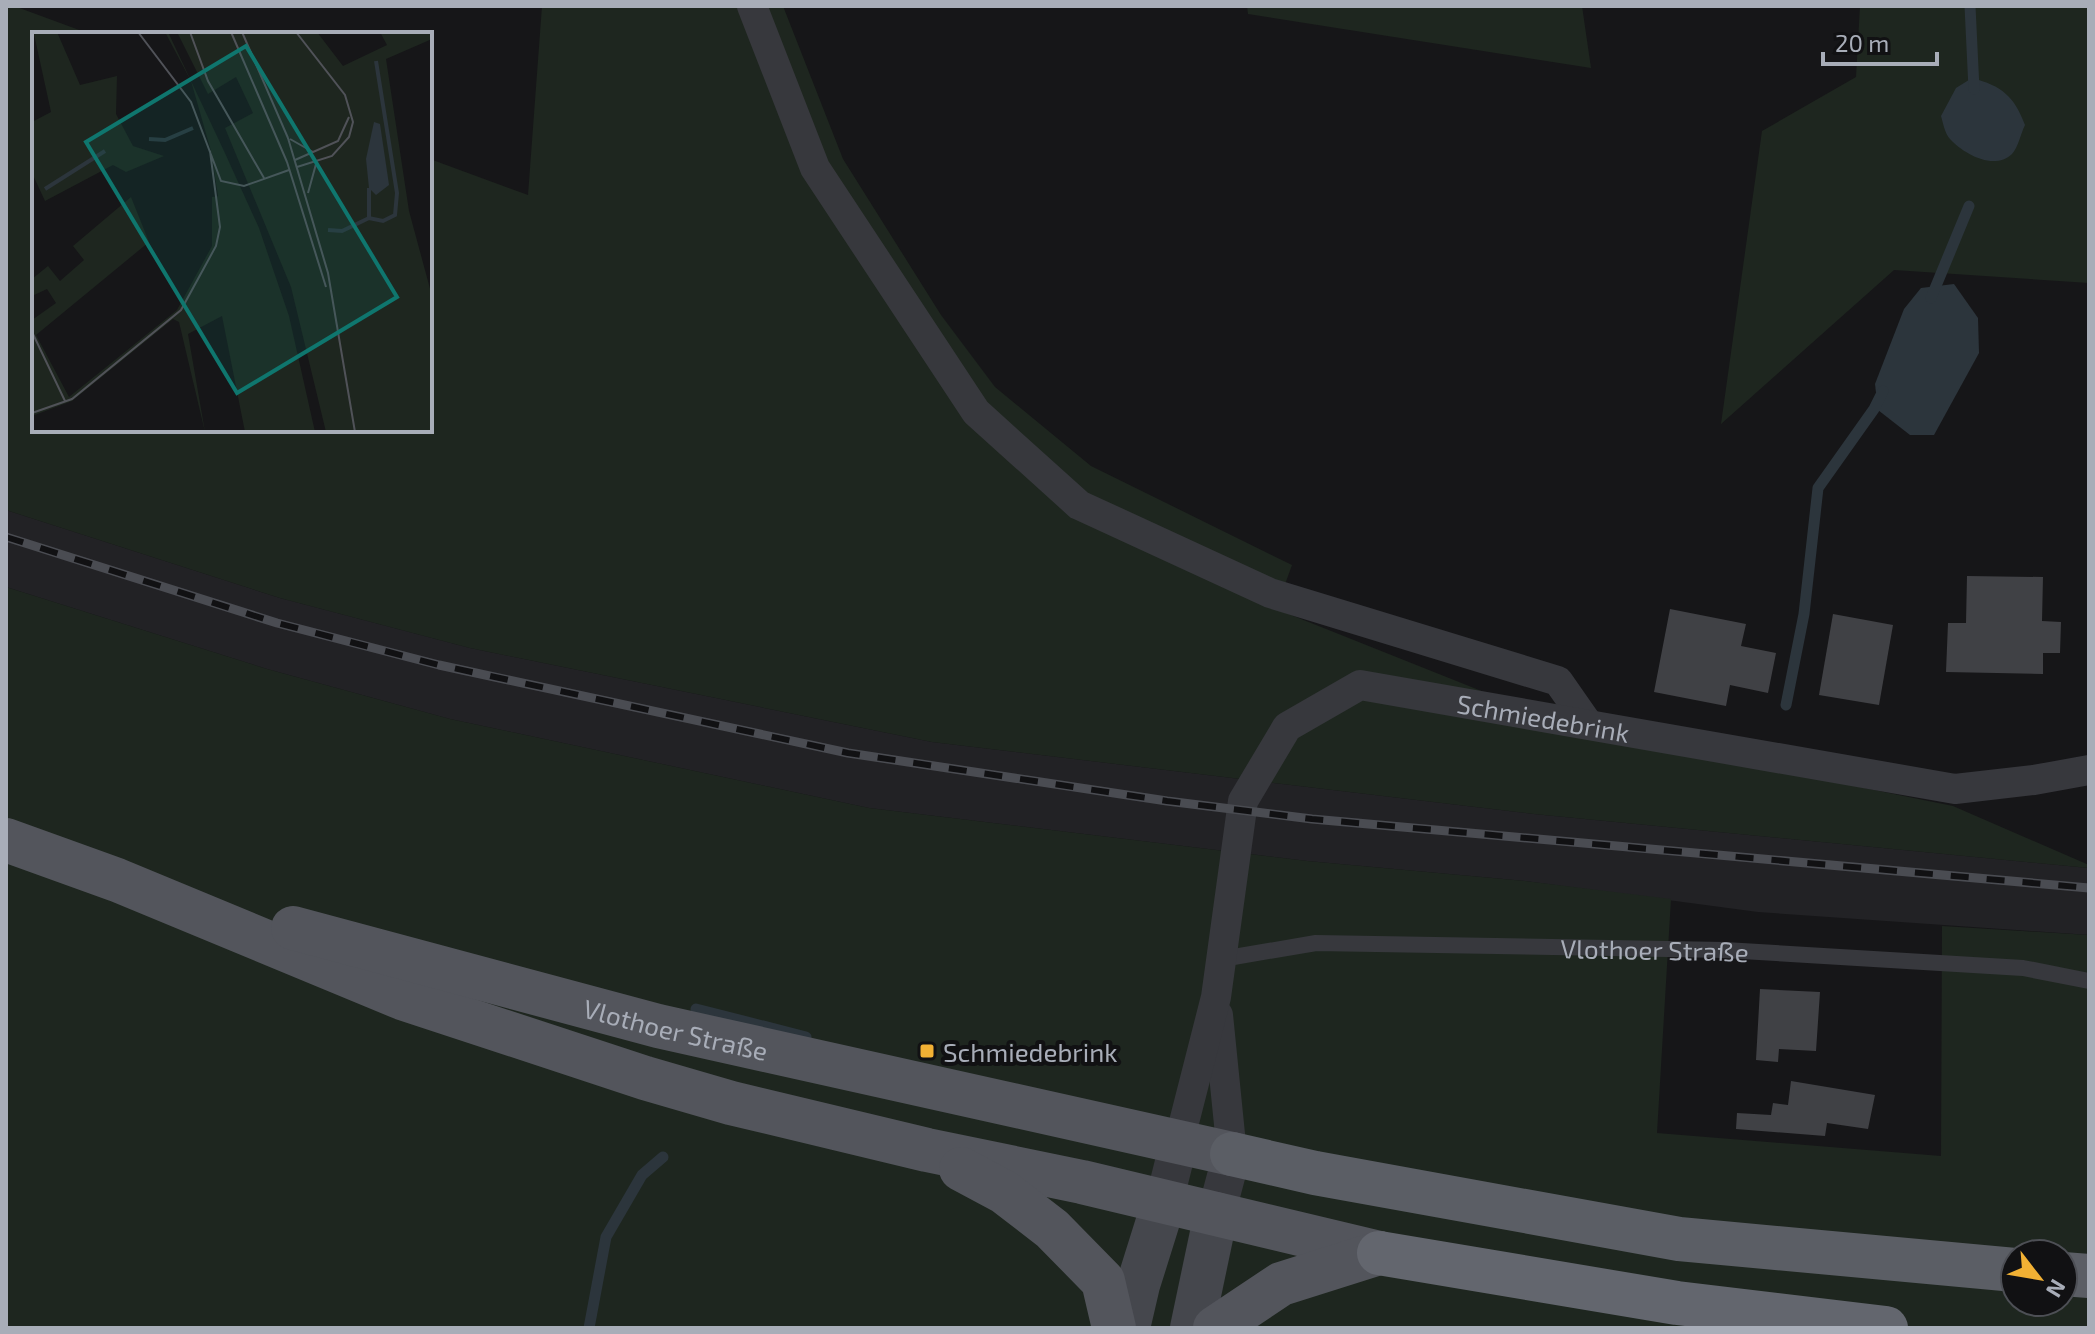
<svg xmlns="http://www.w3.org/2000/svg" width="2095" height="1334" viewBox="0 0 2095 1334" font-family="'Exo 2',sans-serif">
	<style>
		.built { fill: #222225 }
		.green { fill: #1e261f; fill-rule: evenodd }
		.water { fill: #2c353c }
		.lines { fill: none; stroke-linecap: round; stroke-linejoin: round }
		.stream { stroke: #2c353c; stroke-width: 11 }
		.building { fill: #404145 }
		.service { stroke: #37383d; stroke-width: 16 }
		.minor { stroke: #37383d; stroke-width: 30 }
		.tertiary { stroke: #37383d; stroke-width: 38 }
		.secondary { stroke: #45474d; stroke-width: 44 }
		.primary { stroke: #53555c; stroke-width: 44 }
		.trunk { stroke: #5b5e65; stroke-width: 44 }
		.motorway { stroke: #63666e; stroke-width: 44 }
		.rail-casing { stroke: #4a4c52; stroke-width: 9 }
		.rail { stroke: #111113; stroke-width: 6; stroke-dasharray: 18; stroke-linecap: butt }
		.poi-dot { fill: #f2b134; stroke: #111113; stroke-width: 3 }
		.labels { text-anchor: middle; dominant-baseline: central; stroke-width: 8; stroke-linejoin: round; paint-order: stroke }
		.street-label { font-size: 26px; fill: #a8adb8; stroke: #111113 }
		.poi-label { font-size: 26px; fill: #a8adb8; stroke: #111113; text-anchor: start }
		.inset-river { fill: none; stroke: #2c353c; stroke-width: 4 }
		.inset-road { fill: none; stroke: #505258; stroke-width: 2 }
		.view { fill: #0f766e; fill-opacity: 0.15; stroke: #0f766e; stroke-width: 4 }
		.inset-edge { fill: none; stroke: #a8adb8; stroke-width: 4 }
	</style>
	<rect width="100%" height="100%" fill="#161618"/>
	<path class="built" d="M6,510L280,598L470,648L932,742L1534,814L2089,868V935L1758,912L1525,881L1307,861L869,808L450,719L267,669L6,587Z"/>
	<g class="green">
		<path d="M6,6H14L90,34H34V430H430V159L528,195L542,6H783L843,159L941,315L995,387L1091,466L1292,565L1276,609L1579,730L1953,806L2089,865V868L1534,814L932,742L470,648L280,598L6,510Z"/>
		<path d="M1247,6H1582L1591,68L1248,14Z"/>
		<path d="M1860,6H2089V283L1894,270L1721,424L1762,131L1856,77Z"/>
		<path d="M6,587L267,669L450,719L869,808L1307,861L1525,881L1671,899L1657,1133L1941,1156L1942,926L2089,935V1328H6ZM2015,1254H2063V1302H2015Z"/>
	</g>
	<g class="water">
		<path d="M1972,78C2002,86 2014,96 2025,125C2021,133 2018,148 2012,154C1994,171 1964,154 1950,139C1945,134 1943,123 1941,116L1956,88Z"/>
		<path d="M1954,284L1978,318L1979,353L1934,435H1910L1878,410L1875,384L1904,309L1921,288Z"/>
	</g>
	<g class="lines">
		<g class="stream">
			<path d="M1970,6L1974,89"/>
			<path d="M1931,298L1969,206"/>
			<path d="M1786,705L1804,614L1818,488L1874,409L1883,391"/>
			<path d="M696,1009L806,1037"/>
			<path d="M589,1328L606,1237L642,1175L663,1157"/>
		</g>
	</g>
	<g class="building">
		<path d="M1967,576L2043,577L2042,621L2061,622L2060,653H2043V674L1946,672L1948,623H1966Z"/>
		<path d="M1670,609L1746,624L1741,646L1776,653L1768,693L1730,685L1726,706L1654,692Z"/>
		<path d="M1833,614L1893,625L1879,705L1819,695Z"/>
		<path d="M1760,989L1820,992L1816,1051L1779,1049L1778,1062L1756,1060Z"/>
		<path d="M1791,1081L1875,1095L1868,1129L1827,1123L1825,1136L1736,1129L1737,1113L1771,1115L1773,1103L1788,1105Z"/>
	</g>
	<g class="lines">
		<path class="service" id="s1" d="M1222,959L1316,943L1725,950L2023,968L2089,981"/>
		<g class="minor">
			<path d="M752,6L815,168L976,412L1079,505L1270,593L1558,681L1588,724"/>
			<path d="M1218,1015L1232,1154"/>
			<path id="s2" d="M1179,1142L1216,997L1243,801L1287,727L1360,685L1955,789L2034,780L2089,770"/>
		</g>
		<g class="tertiary">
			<path d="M1164,1202L1179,1142"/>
			<path d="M1216,1214L1232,1154"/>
		</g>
		<g class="secondary">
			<path d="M1128,1328L1138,1285L1164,1202"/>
			<path d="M1192,1328L1216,1214"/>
		</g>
		<g class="primary">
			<path d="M6,840L117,880L402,998L645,1078L731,1103L927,1150L1082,1182L1379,1253"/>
			<path id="s3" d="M293,928L658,1026L1232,1154"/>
			<path d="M961,1169L1004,1192L1052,1229L1103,1281L1114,1328"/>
			<path d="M1215,1328L1281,1284L1379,1253"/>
		</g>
		<g class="trunk">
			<path d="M1232,1154L1315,1173L1679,1239L2015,1270"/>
			<path d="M2063,1274L2089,1276"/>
		</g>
		<path class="motorway" d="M1379,1253L1677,1303L1886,1328"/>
		<defs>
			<path id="rail" d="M6,537L277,623L439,665L848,753L1167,801L1312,819L2089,888"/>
		</defs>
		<use href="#rail" class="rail-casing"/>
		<use href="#rail" class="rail"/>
	</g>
	<rect class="poi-dot" x="919" y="1043" width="16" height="16" rx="4"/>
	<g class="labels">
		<g class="street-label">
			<text stroke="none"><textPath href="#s2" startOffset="704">Schmiedebrink</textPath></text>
			<text stroke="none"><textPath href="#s1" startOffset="434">Vlothoer Straße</textPath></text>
			<text stroke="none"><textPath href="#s3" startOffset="396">Vlothoer Straße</textPath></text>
		</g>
		<g class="poi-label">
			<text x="943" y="1051">Schmiedebrink</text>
		</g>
	</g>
	<g transform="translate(32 32)">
		<rect width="400" height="400" fill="#161618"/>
		<path d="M25,0L48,53L85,44L84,82L101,114L132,124L94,140L81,133L13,169L0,141V90L19,80L2,2ZM133,0H136L192,119L227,196L257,284L283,400H213L190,284L156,302L173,400L147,290L141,287L40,369L0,384V288L24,271L15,257L0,264V247L16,234L28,249L52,228L41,214L99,165L117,210L4,303L37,365L145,278L180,214V165L186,164L179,119L159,49ZM145,0H285L311,34L355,13L348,0H400V7L354,27L377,179L400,264V400H294L259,255L193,96L221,81L204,45L176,62Z" fill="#1e261f"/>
		<path d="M342,90L348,92L356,146L357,153L344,163L337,156L334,127Z" fill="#2c353c"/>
		<path class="inset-river" d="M117,107L133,108L161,96M13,157L73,119M337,186V156M296,198L310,199L337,186L351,189L363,183L365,161L344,29"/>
		<path class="inset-road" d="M106,0L159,70L189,149L212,154L257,138M158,0L176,49L232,146M199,0L255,130M210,0L256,106M264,0L313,63L321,90L317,105L300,124L265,135M256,106L296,241L323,400M258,107L281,120M263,128L306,109L317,85M255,130L294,255M276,161L284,132M0,300L33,369M0,381L40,367L149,278L184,214L188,195L178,119"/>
		<path class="view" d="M214,14L365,265L205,361L54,110Z"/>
		<rect width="400" height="400" class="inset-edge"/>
	</g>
	<rect width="2095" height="1334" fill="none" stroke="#a8adb8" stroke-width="16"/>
	<g transform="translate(2039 1278) rotate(121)"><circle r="38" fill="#111113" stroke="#4d4f55" stroke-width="2"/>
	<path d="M0-6L14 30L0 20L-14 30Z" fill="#f2b134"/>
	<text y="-12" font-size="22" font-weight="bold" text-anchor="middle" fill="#a8adb8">N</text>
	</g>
	<path d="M1823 52v12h114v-12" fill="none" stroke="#a8adb8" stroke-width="4"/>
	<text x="1835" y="52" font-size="24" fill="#a8adb8" stroke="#111113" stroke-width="6" paint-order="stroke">20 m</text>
</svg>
